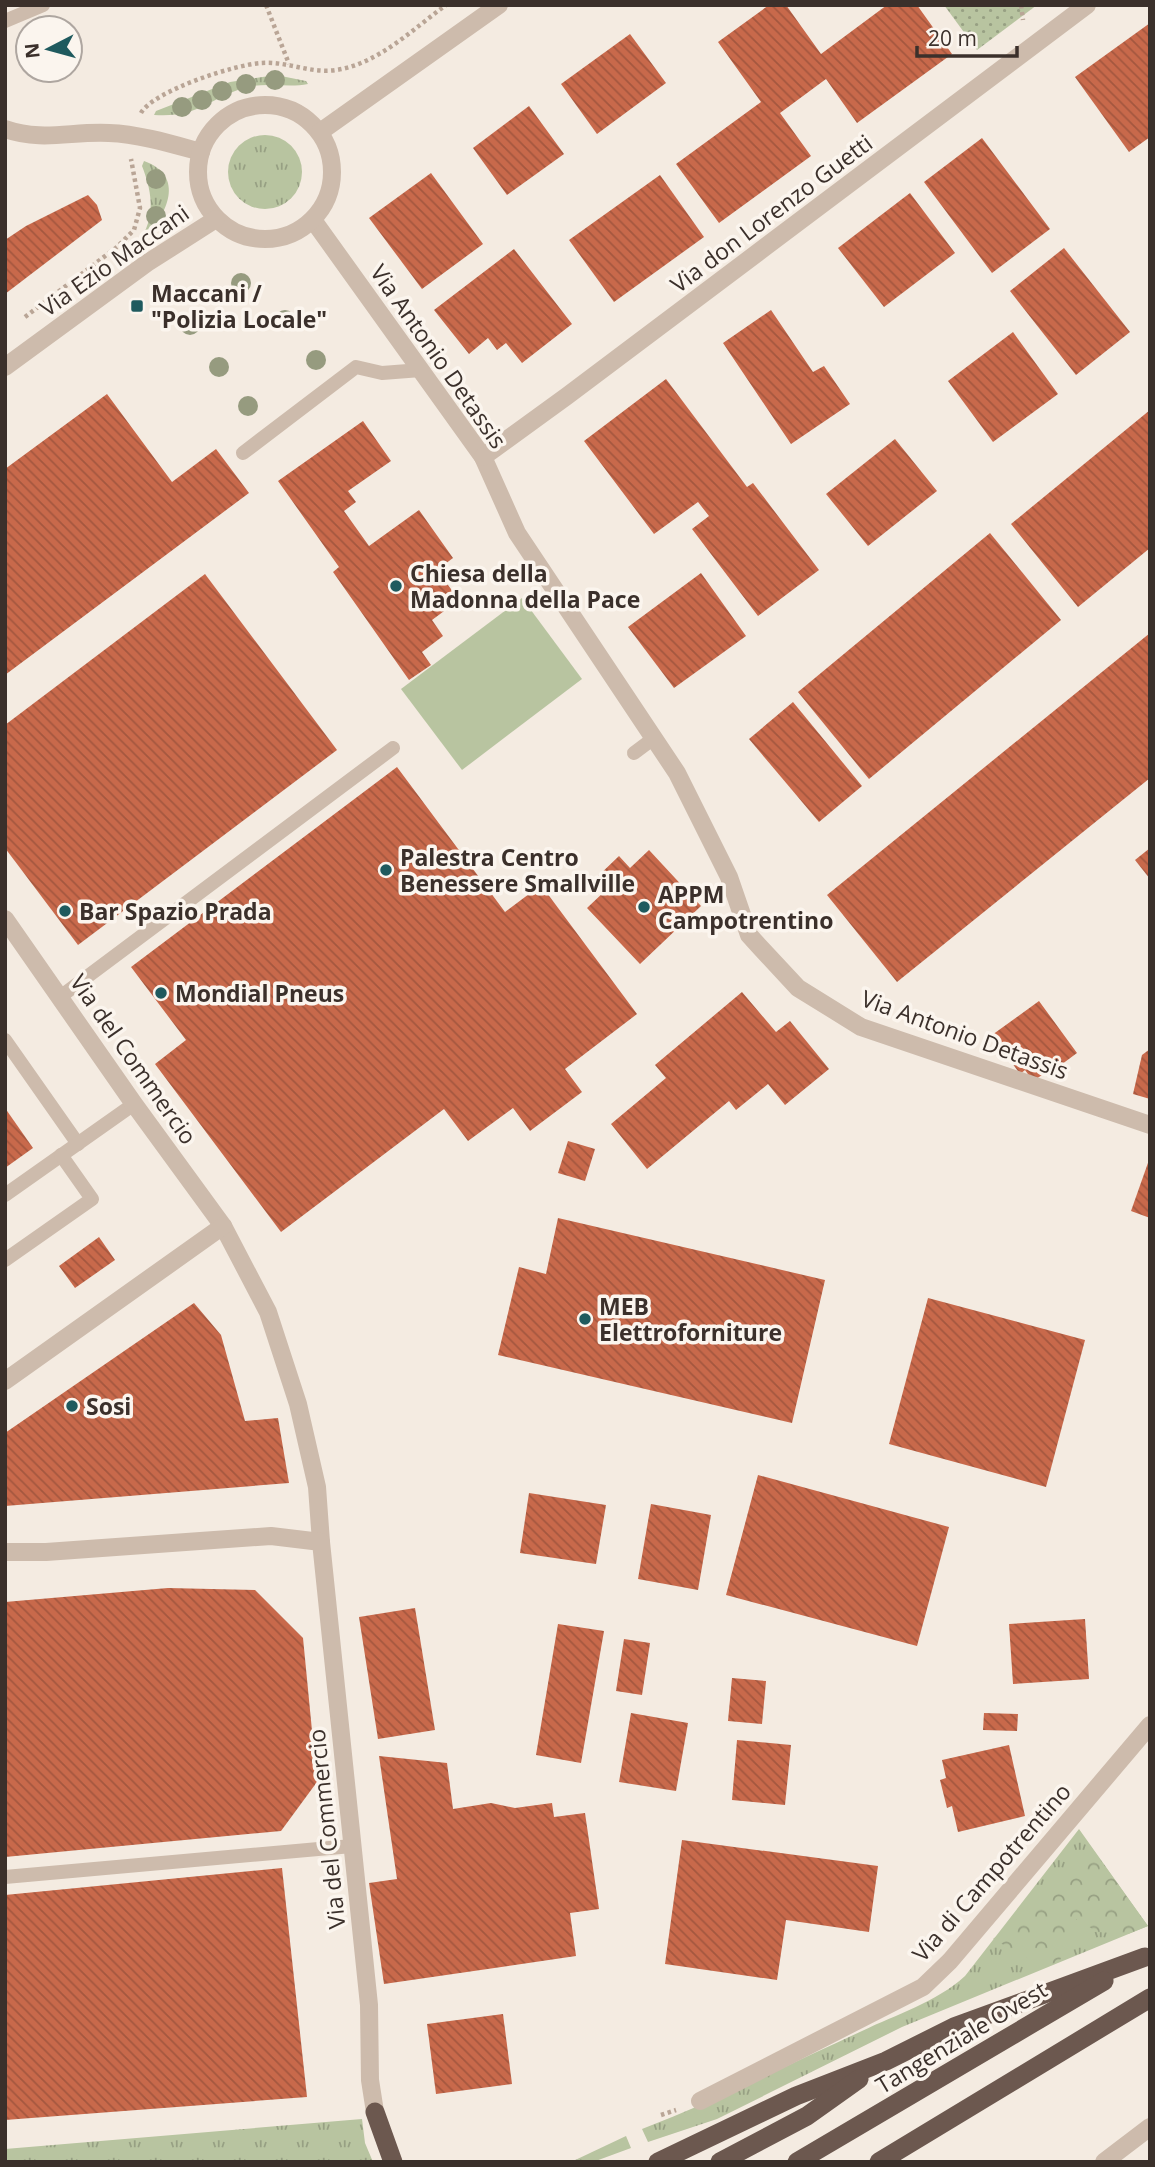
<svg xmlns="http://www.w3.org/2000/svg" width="1155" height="2167" viewBox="0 0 1155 2167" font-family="'Open Sans',sans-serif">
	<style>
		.grass { fill: url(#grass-tufts) }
		.forest { fill: url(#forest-crowns) }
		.park { fill: url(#park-dots) }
		.garden { fill: #b8c4a0 }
		.building { fill: url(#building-back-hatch) }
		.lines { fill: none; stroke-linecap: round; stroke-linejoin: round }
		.path { stroke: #b9a596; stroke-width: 4.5; stroke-dasharray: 3.5 3.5; stroke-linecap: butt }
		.service { stroke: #cdbbac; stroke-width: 14 }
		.minor { stroke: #cdbbac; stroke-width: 18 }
		.tertiary { stroke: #cdbbac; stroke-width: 18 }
		.trunk { stroke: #6c584f; stroke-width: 19 }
		.tree { fill: #969b7f }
		.poi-dot { fill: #1f5a5e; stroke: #fbf5ee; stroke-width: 2.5 }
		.labels { text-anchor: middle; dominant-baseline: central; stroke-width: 7; stroke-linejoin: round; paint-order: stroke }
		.street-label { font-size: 23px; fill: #3b302b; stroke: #fbf5ee }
		.poi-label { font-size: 23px; font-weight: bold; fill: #3b302b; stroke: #fbf5ee; text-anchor: start }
	</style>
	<defs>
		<pattern id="grass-tufts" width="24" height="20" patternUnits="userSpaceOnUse" patternTransform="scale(1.75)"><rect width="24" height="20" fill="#b8c4a0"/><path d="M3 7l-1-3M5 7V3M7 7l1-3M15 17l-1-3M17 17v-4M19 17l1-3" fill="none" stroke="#97a083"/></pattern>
		<pattern id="forest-crowns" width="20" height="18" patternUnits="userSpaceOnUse" patternTransform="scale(1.75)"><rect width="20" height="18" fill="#b8c4a0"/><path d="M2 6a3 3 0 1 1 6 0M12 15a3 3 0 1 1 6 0" fill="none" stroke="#97a083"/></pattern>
		<pattern id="park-dots" width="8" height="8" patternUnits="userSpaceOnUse" patternTransform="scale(1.75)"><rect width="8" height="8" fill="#b8c4a0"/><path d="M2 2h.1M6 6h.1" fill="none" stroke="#97a083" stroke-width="1.8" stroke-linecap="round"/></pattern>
		<pattern id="building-back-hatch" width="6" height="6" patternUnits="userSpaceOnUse" patternTransform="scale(1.75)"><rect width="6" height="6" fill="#c8694b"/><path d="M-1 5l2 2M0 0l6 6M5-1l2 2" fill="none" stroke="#a4573f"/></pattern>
	</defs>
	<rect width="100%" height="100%" fill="#f4ebe1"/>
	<g class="grass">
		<path d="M276,75L306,81L308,84C288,88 268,82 247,87C208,98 200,118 154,115L156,111L230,82Z"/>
		<circle cx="265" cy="172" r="37"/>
		<path d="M144,161C186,176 167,214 145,238L142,237C156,213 151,189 142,166Z"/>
		<path d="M1079,1829L1148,1926L902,2027L717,2119L648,2142L642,2129C719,2099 788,2065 862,2031C897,2014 935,2003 965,1976Z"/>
		<path d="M362,2119L365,2143L373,2162H5V2149Z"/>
		<path d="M626,2136L631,2148L593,2162H571Z"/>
	</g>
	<path class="forest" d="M1091,1847L1148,1926L1128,1934L1097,1932L1077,1919C1066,1929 1065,1947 1060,1961L1044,1967L993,1939L1054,1890Z"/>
	<path class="park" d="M944,5H1037L977,50Z"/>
	<path class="garden" d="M522,598L582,679L462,770L401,689Z"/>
	<g class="building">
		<path d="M769,5H786L821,54L887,5H917L952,54L857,123L826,79L780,113L811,156L719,223L676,164L761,102L718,42Z"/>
		<path d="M1150,23V137L1129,152L1075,77Z"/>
		<path d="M630,34L666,83L597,134L561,84Z"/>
		<path d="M529,106L564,154L507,195L473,148Z"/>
		<path d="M982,138L1050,229L992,273L924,182Z"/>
		<path d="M431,173L483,244L422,289L369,218Z"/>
		<path d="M660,175L704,237L614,302L569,240Z"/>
		<path d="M910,193L955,253L884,307L838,248Z"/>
		<path d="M88,195L97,205L102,220L5,294V240L26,226Z"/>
		<path d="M1064,248L1130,332L1076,375L1010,291Z"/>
		<path d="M514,249L572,324L522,363L506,343L497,350L488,338L469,354L434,310Z"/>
		<path d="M771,310L813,372L824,366L850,404L791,444L723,343Z"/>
		<path d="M1013,332L1058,394L993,442L948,381Z"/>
		<path d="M666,379L747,487L753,483L819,570L758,616L692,529L709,516L698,502L654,534L584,441Z"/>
		<path d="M107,394L172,482L216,449L249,493L5,675V469Z"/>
		<path d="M1150,410V548L1078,607L1011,524Z"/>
		<path d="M363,421L391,461L348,491L356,502L344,511L369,546L419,510L453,558L437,570L459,600L432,620L443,636L422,652L431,665L409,680L333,572L339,567L278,481Z"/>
		<path d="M895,439L937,491L868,546L826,494Z"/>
		<path d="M990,533L1061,620L869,779L798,692Z"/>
		<path d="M701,573L746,636L674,688L628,627Z"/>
		<path d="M205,574L337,750L78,945L5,848V725Z"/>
		<path d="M1150,633V778L897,982L827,895Z"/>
		<path d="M793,702L862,786L819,822L749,739Z"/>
		<path d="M397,767L505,912L541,885L637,1014L565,1069L582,1092L530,1131L513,1108L468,1141L444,1109L281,1232L155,1064L186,1040L131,967Z"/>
		<path d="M1150,848V879L1135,860Z"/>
		<path d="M649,850L701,906L640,964L587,908L606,890L595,879L619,856L630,868Z"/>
		<path d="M742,992L776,1032L790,1021L829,1069L785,1105L768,1084L736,1110L729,1101L647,1169L611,1124L666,1078L655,1065Z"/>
		<path d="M1039,1001L1077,1053L1050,1073L1048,1071L1033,1081L1025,1070L1020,1074L992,1035Z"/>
		<path d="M1150,1049V1099L1133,1094L1142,1055Z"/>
		<path d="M5,1108L33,1148L5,1168Z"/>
		<path d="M568,1141L595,1149L585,1181L558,1173Z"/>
		<path d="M1149,1160H1150V1218L1131,1211Z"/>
		<path d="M558,1218L825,1280L792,1423L498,1355L519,1267L546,1274Z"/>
		<path d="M99,1237L115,1260L75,1288L59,1266Z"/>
		<path d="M928,1298L1085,1340L1046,1487L889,1444Z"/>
		<path d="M194,1303L221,1335L245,1421L278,1418L289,1483L5,1506V1433Z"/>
		<path d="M758,1475L949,1527L917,1646L726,1595Z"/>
		<path d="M529,1493L606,1505L596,1564L520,1553Z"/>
		<path d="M651,1504L711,1515L698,1590L638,1579Z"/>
		<path d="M168,1588L255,1590L303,1638L317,1782L281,1831L5,1857V1602Z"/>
		<path d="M415,1608L435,1730L378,1739L359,1617Z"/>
		<path d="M1085,1619L1089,1679L1013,1684L1009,1624Z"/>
		<path d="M558,1624L604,1631L581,1763L536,1755Z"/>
		<path d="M624,1639L650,1643L642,1695L616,1691Z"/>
		<path d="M732,1678L766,1681L762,1724L728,1721Z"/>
		<path d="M631,1713L688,1723L676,1791L619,1782Z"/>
		<path d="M984,1713L1018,1714L1017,1731L983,1730Z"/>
		<path d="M737,1740L791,1745L785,1805L732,1800Z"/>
		<path d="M1009,1745L1025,1816L958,1832L952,1806L947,1808L940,1780L946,1778L942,1760Z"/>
		<path d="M379,1756L447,1763L453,1809L491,1803L515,1808L552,1803L554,1817L585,1813L599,1909L570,1913L576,1956L384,1984L369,1883L397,1879Z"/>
		<path d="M682,1840L878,1866L869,1932L786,1920L777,1980L665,1964Z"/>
		<path d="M282,1868L307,2097L5,2120V1895Z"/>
		<path d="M503,2014L512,2084L436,2094L427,2024Z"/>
	</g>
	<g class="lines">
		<g class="path">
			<path d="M266,5L289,64"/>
			<path d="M1021,5L1023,20"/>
			<path d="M141,113C153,91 236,64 262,63C287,61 311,74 336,70C378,64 413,29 446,5"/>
			<path d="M25,317L117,247L134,230L140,208L131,159"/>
			<path d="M661,2115L676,2110"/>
		</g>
		<g class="service">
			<path d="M5,21L43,5"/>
			<path d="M243,453L356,367L382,373L421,370"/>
			<path d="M634,753L654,738"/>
			<path d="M60,997L393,748"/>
			<path d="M5,1040L78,1144"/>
			<path d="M5,1195L134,1104"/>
			<path d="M5,1260L92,1199L61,1155"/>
			<path d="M5,1877L352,1846"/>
		</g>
		<g class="minor">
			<path d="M5,129C43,142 71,131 109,133C139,134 172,144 201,152"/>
			<path d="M313,220L483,457L517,533L677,773L729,877L749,935L758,945L798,988L861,1027L1150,1125"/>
			<path d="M483,457L567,396L1087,5"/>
			<path d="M5,919L134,1104L223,1226L268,1312L298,1404L317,1487L321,1542"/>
			<path d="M5,1381L223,1226"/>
			<path d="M700,2101L923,1987L950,1961L1150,1725"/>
			<path d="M1104,2162L1150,2127"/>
		</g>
		<g class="tertiary">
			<circle cx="265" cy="172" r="67"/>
			<path d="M320,132L499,5"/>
			<path d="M5,367L147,263L216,219"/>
			<path d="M5,1552H46L271,1536L321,1542L369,2005L370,2080L375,2112"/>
		</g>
		<g class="trunk">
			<path d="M375,2112L393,2162"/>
			<path d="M658,2162L796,2096L886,2061L954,2027L1145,1957"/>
			<path d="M720,2162L807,2116L859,2079"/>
			<path d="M797,2162L1104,1981"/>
			<path d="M879,2162L1150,1998"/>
		</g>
	</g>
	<g class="tree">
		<circle cx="275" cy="80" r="10"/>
		<circle cx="246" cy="84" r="10"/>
		<circle cx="222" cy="91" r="10"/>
		<circle cx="202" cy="100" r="10"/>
		<circle cx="182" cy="107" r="10"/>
		<circle cx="156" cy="179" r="10"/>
		<circle cx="156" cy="216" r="10"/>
		<circle cx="241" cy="283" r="10"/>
		<circle cx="285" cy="320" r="10"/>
		<circle cx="190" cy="325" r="10"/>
		<circle cx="316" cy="360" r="10"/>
		<circle cx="219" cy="367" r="10"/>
		<circle cx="248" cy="406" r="10"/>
	</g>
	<g class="poi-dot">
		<rect x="130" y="299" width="14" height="14" rx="3.5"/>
		<circle cx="396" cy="586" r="7"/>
		<circle cx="386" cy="870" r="7"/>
		<circle cx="644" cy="907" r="7"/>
		<circle cx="65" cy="911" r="7"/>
		<circle cx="161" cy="993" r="7"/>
		<circle cx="585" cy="1319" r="7"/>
		<circle cx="72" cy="1406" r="7"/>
	</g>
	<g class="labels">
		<g class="street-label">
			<text transform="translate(771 213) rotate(-37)">Via don Lorenzo Guetti</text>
			<text transform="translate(114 260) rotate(-35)">Via Ezio Maccani</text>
			<text transform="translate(439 356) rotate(55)">Via Antonio Detassis</text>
			<text transform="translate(965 1034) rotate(20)">Via Antonio Detassis</text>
			<text transform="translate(134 1059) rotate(55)">Via del Commercio</text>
			<text transform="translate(326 1829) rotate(-96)">Via del Commercio</text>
			<text transform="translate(991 1872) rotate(-49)">Via di Campotrentino</text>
			<text transform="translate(961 2037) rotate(-31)">Tangenziale Ovest</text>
		</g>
		<g class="poi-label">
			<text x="151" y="293">Maccani /<tspan x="151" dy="26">"Polizia Locale"</tspan></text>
			<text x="410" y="573">Chiesa della<tspan x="410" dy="26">Madonna della Pace</tspan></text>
			<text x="400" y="857">Palestra Centro<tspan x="400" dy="26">Benessere Smallville</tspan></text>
			<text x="658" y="894">APPM<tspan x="658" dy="26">Campotrentino</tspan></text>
			<text x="79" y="911">Bar Spazio Prada</text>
			<text x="175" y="993">Mondial Pneus</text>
			<text x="599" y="1306">MEB<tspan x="599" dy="26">Elettroforniture</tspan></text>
			<text x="86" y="1406">Sosi</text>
		</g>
	</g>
	<rect width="1155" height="2167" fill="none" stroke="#3b302b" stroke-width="14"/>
	<g transform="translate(49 49) rotate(264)"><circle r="33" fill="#fbf5ee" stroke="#aea6a0" stroke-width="2"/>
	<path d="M0-5L12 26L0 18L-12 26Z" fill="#1f5a5e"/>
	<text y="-10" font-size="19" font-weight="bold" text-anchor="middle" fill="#3b302b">N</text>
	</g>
	<path d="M917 46v10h100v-10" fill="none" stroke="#3b302b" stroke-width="3.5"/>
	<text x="928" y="46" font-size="21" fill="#3b302b" stroke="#fbf5ee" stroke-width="5" paint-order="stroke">20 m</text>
</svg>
